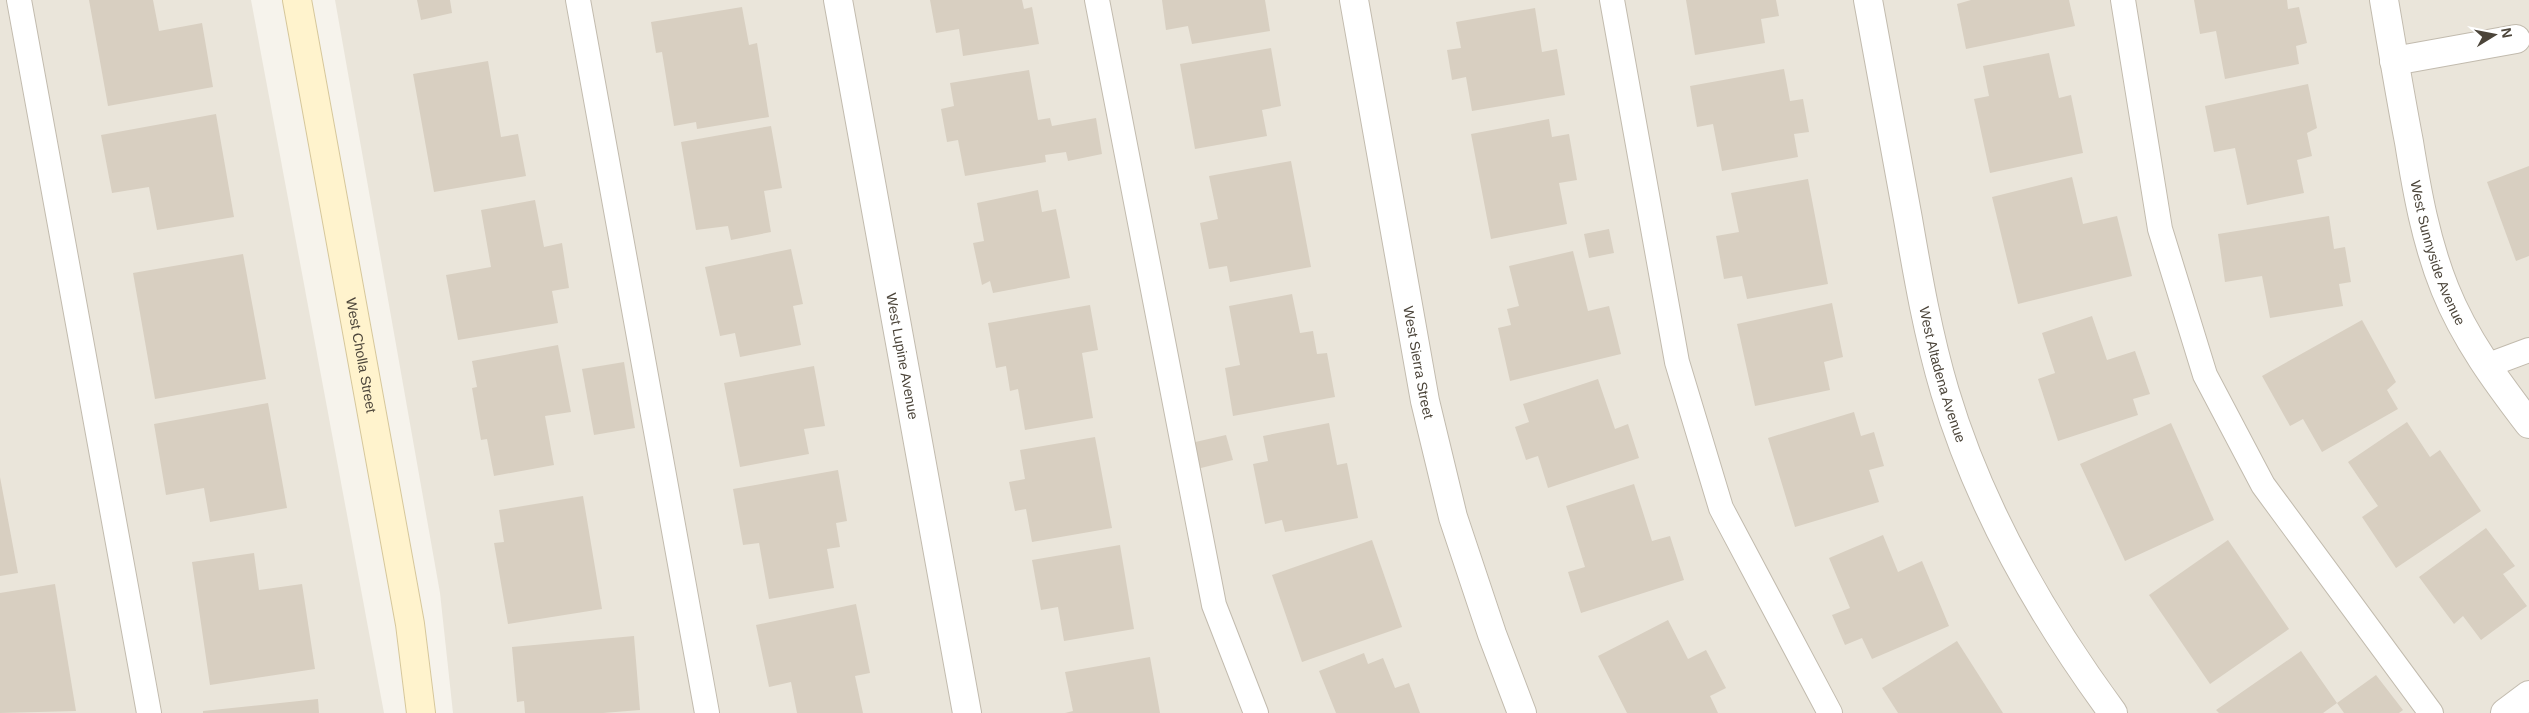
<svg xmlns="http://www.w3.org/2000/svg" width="2529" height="713" viewBox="0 0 2529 713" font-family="Helvetica,sans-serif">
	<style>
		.residential { fill: #eae5da }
		.building { fill: #d8cfc1 }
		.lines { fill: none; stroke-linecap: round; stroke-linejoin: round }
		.lane-casing { stroke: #c2bbae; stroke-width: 26 }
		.street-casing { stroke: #c2bbae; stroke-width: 30 }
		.secondary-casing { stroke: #d6c79b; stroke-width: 30 }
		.lane { stroke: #fff; stroke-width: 24 }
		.street { stroke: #fff; stroke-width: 28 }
		.secondary { stroke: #fff3cd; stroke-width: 28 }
		.labels { text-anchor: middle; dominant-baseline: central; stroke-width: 4; stroke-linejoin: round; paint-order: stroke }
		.street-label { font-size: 14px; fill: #4b4439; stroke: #fff }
	</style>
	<rect width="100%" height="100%" fill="#f6f3ec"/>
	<g class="residential">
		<path d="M0,0H251L384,713H0Z"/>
		<path d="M335,0H2529V713H453L440,593Z"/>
	</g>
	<g class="building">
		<path d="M89,0H153L159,31L202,23L213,87L108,106Z"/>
		<path d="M417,0H450L452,13L421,20Z"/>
		<path d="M930,0H1022L1024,9L1032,7L1039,44L963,56L959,29L936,33Z"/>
		<path d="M1162,0H1265L1270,31L1192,44L1188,26L1166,30Z"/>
		<path d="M1686,0H1776L1779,16L1761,19L1765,43L1695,55Z"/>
		<path d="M2069,0L2075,26L1966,49L1957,4L1971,0Z"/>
		<path d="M2194,0H2287L2288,9L2299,7L2307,43L2296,46L2299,64L2225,79L2216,31L2200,34Z"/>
		<path d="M742,7L749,45L757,43L769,117L697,129L696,122L674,126L662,52L656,53L651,22Z"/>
		<path d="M1535,8L1542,52L1557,49L1565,95L1472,111L1466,77L1452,80L1447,50L1461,48L1456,22Z"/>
		<path d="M1271,48L1281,106L1262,110L1267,136L1195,149L1180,64Z"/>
		<path d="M2049,53L2059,98L2071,95L2083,153L1990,173L1974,99L1989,96L1983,66Z"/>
		<path d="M488,61L501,137L518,134L526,176L434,192L413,74Z"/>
		<path d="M1784,69L1790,101L1803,99L1809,132L1794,134L1798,157L1722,171L1713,124L1697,127L1690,86Z"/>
		<path d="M1029,70L1038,120L1050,118L1052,126L1096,118L1102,154L1068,161L1066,152L1045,155L1046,162L965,176L958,140L947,142L941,109L954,106L950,83Z"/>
		<path d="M2308,84L2317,128L2307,133L2312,156L2297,160L2304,193L2247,205L2235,148L2214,152L2205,106Z"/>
		<path d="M216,114L234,217L157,230L149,187L112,193L101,135Z"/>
		<path d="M1549,119L1552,137L1569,134L1577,180L1559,183L1567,224L1491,239L1471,134Z"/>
		<path d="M771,126L782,188L764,191L771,232L731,240L728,226L696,230L681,142Z"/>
		<path d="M1291,161L1311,267L1230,282L1227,266L1209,269L1200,223L1218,219L1209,176Z"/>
		<path d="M2529,166V256L2516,261L2487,182Z"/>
		<path d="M2072,177L2083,224L2117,216L2132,276L2018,304L1992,197Z"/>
		<path d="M1808,179L1828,284L1747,299L1742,276L1724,279L1716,236L1739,232L1731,193Z"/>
		<path d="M1038,190L1042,212L1056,209L1070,278L993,293L990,281L982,285L973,243L984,241L977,203Z"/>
		<path d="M535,200L544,247L562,243L569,288L552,291L558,323L458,340L446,275L491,267L481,210Z"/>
		<path d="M2329,216L2334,249L2345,247L2351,282L2339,284L2343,306L2270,318L2262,276L2225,282L2218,234Z"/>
		<path d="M1609,229L1614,253L1589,258L1584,234Z"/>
		<path d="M791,249L803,304L793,306L801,345L740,357L735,333L720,336L705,267Z"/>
		<path d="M1573,251L1588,311L1609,306L1621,354L1510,381L1498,328L1511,325L1507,309L1519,306L1509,266Z"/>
		<path d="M243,254L266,379L155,399L133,273Z"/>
		<path d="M1292,294L1300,333L1313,331L1317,354L1327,353L1335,397L1233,416L1225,368L1240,365L1229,306Z"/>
		<path d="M1832,303L1843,357L1824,362L1830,390L1755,406L1737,324Z"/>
		<path d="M1090,305L1098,350L1082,353L1093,418L1025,430L1018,389L1010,391L1006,366L996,368L988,323Z"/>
		<path d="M2092,316L2107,360L2135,351L2150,394L2133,399L2138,415L2058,441L2038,379L2055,373L2042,333Z"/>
		<path d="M2362,320L2396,382L2387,390L2398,409L2322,452L2303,419L2290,426L2262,376Z"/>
		<path d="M558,345L571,412L545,416L554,465L494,476L487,439L481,440L472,388L477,387L472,361Z"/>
		<path d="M624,362L635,428L594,435L582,369Z"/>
		<path d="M814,366L825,426L804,429L809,454L740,467L724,383Z"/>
		<path d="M1598,379L1615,429L1628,424L1639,458L1548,488L1538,456L1526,460L1515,427L1529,422L1523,404Z"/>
		<path d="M268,403L287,508L210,522L204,488L166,495L154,424Z"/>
		<path d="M1854,412L1861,436L1874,432L1884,466L1869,470L1879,502L1795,527L1768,438Z"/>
		<path d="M2407,422L2430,457L2440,450L2481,511L2396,568L2362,517L2378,506L2348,462Z"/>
		<path d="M1329,423L1337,465L1347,463L1358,518L1285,532L1282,520L1265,524L1253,464L1268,461L1263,436Z"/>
		<path d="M2171,423L2214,520L2125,561L2080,464Z"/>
		<path d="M1226,435L1233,460L1197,469L1191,443Z"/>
		<path d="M1095,437L1112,528L1032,542L1026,509L1015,511L1009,482L1025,479L1020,450Z"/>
		<path d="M838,470L847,521L836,523L840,547L827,549L834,588L769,599L759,543L743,545L733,489Z"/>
		<path d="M0,477L18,573L0,576Z"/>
		<path d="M1634,484L1652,541L1670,536L1684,580L1581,613L1568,572L1585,567L1566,506Z"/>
		<path d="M583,496L602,609L508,624L494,543L504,542L499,510Z"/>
		<path d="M2486,528L2515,566L2503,574L2527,606L2481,640L2463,616L2454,624L2419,577Z"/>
		<path d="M1883,535L1898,572L1922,561L1949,626L1872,659L1862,638L1845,645L1832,615L1850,608L1829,558Z"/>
		<path d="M1372,540L1402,627L1302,662L1272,575Z"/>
		<path d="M2228,540L2289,629L2210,684L2149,595Z"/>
		<path d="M1120,545L1134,629L1064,641L1058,607L1041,610L1032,560Z"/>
		<path d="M254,553L259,590L302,584L315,669L210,685L192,562Z"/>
		<path d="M55,584L76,711L0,713V593Z"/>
		<path d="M856,604L870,673L855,676L863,713H797L791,682L769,687L756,625Z"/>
		<path d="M1668,620L1688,659L1706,650L1726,688L1710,696L1718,713H1627L1598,656Z"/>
		<path d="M634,636L640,710L603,713H525L524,701L517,702L512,647Z"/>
		<path d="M1957,641L2003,713H1898L1882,688Z"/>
		<path d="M2301,651L2337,703L2376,675L2403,710L2399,713H2344L2337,703L2323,713H2219L2216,710Z"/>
		<path d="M1364,653L1368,664L1383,658L1395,688L1409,683L1420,713H1336L1319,671Z"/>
		<path d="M1150,657L1160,713H1065L1073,711L1065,672Z"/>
		<path d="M318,699L319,713H203V711Z"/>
	</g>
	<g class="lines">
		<defs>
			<g id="lane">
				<path d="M19,0L149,713"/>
				<path d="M578,0L707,713"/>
				<path d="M1097,0L1214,605L1256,713"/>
				<path d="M1612,0L1677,362L1721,508L1830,713"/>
				<path d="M2123,0L2160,229L2205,375L2263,485L2431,713"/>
				<path d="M2486,366L2529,350"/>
			</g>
			<g id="street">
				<path id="s1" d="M838,0L967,713"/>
				<path id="s2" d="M1354,0L1425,401L1453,517L1492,634L1522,713"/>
				<path id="s3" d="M1868,0C1881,73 1895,146 1908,219C1918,277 1928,335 1945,392C1980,509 2041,615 2113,713"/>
				<path id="s4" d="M2384,0C2392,47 2400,95 2409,142C2417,192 2426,242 2445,289C2465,339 2497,382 2529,424"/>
				<path d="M2394,61L2516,39"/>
				<path d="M2505,713L2529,695"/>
			</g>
			<g id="secondary">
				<path id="s5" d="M297,0L410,624L421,713"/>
			</g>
		</defs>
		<use href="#lane" class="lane-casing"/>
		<use href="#street" class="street-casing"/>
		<use href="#secondary" class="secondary-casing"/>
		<use href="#lane" class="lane"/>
		<use href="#street" class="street"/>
		<use href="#secondary" class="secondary"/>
	</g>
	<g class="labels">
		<g class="street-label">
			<text stroke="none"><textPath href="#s4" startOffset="259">West Sunnyside Avenue</textPath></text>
			<text stroke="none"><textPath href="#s5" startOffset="361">West Cholla Street</textPath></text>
			<text stroke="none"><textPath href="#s1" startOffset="362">West Lupine Avenue</textPath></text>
			<text stroke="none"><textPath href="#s2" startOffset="368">West Sierra Street</textPath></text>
			<text stroke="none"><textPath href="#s3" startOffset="382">West Altadena Avenue</textPath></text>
		</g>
	</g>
	<g transform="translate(2494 35) rotate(80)" stroke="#ffffff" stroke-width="4" paint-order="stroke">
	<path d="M0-4L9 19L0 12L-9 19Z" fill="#4b4439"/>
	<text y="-8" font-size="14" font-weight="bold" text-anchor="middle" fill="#4b4439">N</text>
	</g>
</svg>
